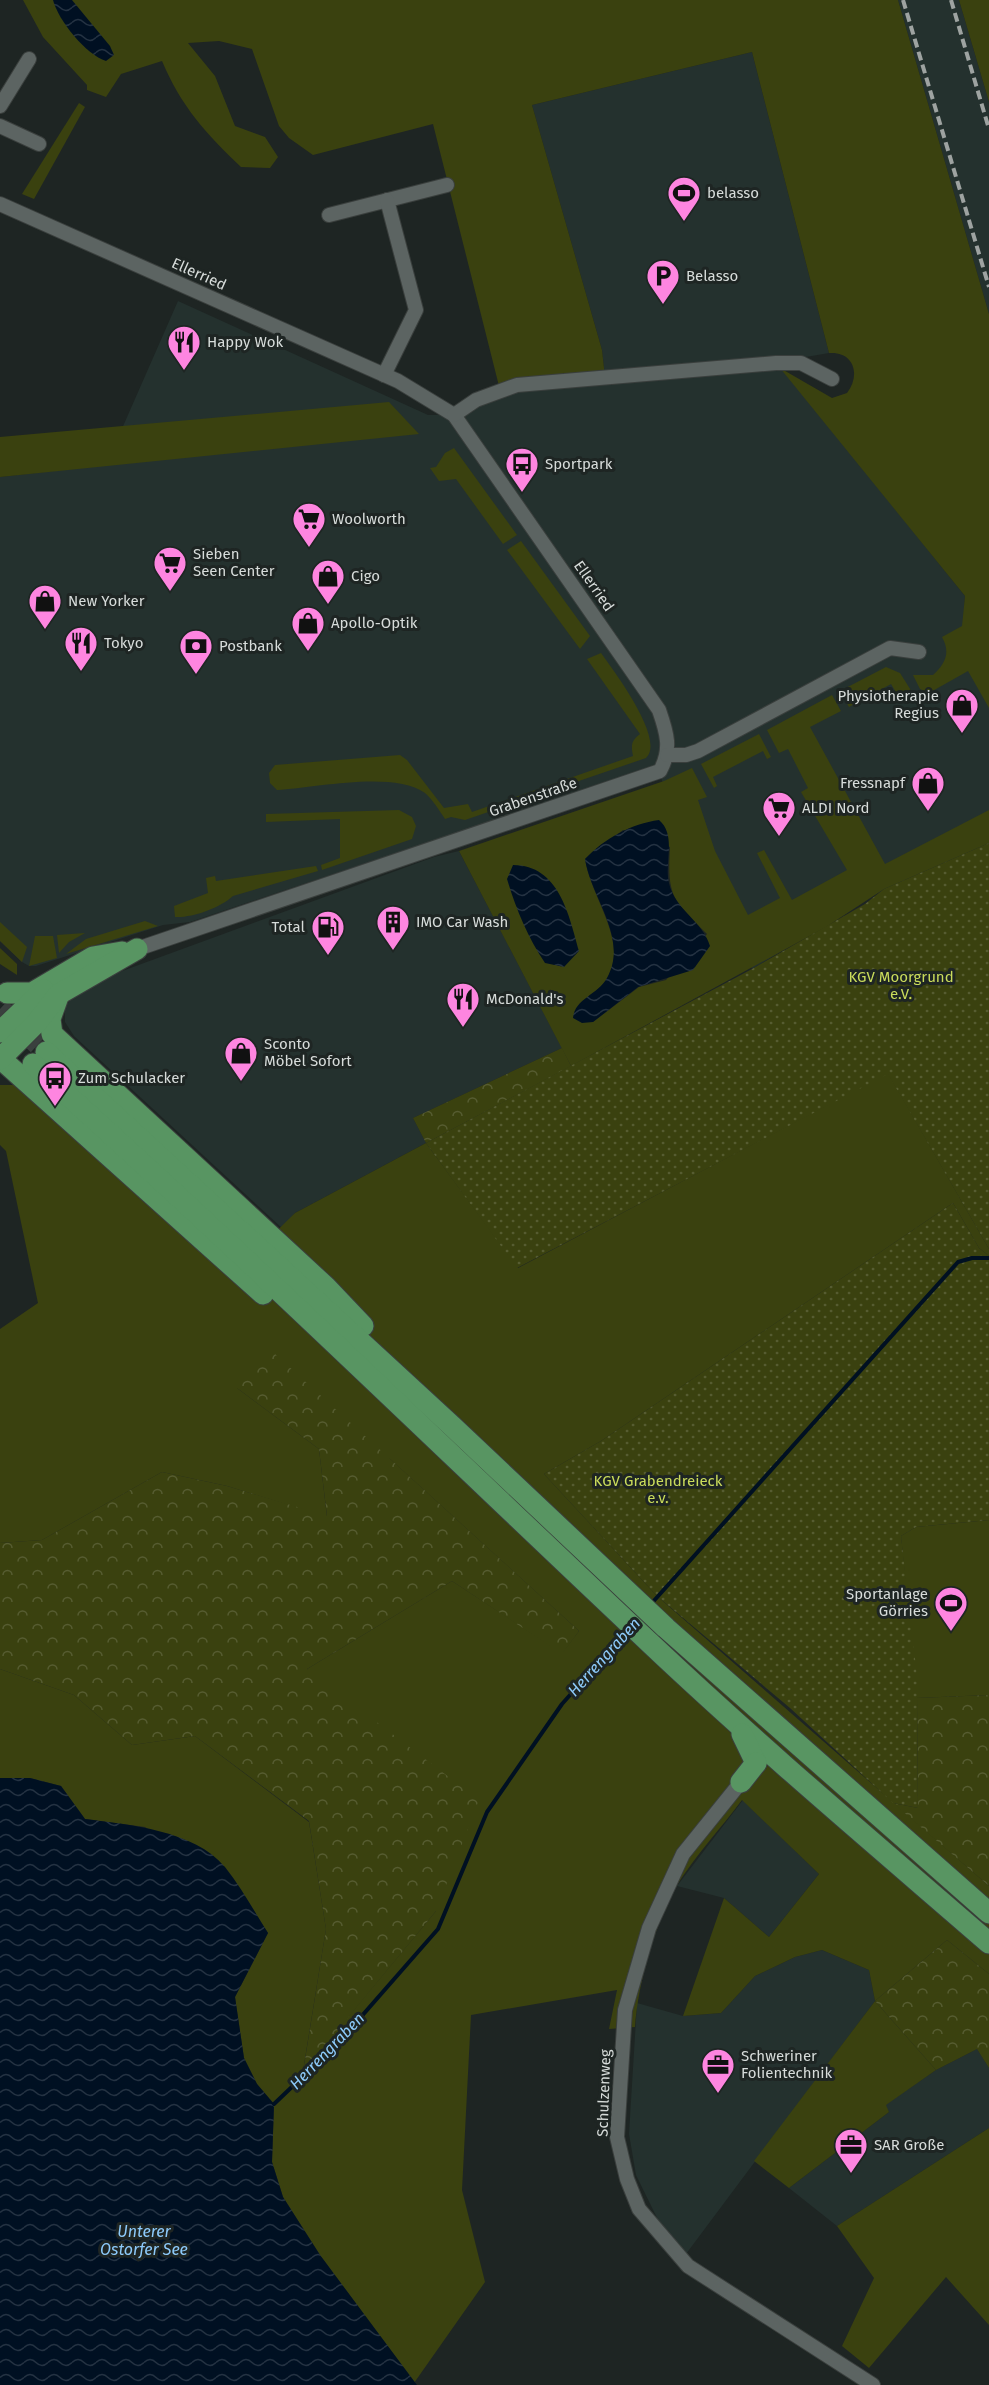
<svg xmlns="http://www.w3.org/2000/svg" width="989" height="2385" viewBox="0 0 989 2385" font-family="'Fira Sans',sans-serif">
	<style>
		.built { fill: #24312e }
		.green { fill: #3a410f; fill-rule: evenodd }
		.forest { fill: url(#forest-crowns) }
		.garden { fill: url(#garden-dots) }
		.water { fill: url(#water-waves) }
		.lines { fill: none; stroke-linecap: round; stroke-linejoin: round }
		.stream { stroke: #001022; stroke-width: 4 }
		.highway-tunnel { stroke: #3a403e; stroke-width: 21; stroke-dasharray: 21 10; stroke-linecap: butt }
		.minor-casing { stroke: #3a3f3d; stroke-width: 16 }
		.highway-casing { stroke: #3a3f3d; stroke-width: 23 }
		.minor { stroke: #5c6462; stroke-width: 14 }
		.highway { stroke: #589562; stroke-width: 21 }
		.rail { stroke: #9ea3a1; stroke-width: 4; stroke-dasharray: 9 4.5; stroke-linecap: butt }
		.labels { text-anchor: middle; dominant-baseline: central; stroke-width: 6; stroke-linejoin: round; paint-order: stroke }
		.poi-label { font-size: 15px; fill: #d7dcda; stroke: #1e2523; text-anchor: start }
		.street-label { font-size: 15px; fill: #d7dcda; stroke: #1e2523 }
		.park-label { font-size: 15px; fill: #cadc5b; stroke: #1e2523 }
		.water-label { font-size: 16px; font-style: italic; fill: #8dcafa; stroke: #1e2523 }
	</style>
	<defs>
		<pattern id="forest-crowns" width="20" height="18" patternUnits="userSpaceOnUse" patternTransform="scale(1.5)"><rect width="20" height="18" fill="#3a410f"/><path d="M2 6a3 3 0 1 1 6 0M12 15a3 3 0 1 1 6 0" fill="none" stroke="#565c31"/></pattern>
		<pattern id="garden-dots" width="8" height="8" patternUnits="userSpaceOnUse" patternTransform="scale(1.5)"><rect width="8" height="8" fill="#3a410f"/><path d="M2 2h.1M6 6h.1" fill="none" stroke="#565c31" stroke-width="1.8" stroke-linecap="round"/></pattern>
		<pattern id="water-waves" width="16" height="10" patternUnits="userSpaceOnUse" patternTransform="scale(1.5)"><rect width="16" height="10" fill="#001022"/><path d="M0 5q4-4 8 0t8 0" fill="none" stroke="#243242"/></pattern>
	</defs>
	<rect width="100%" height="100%" fill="#1e2523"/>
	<g class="built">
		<path d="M898,0H959L989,102V314Z"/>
		<path d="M752,52L829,353L777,362L965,596L963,626L989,663V843L884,889L752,969L655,766L190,922L163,925L36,966H29L22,962L0,941V477L106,465L178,301L428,415H454L488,394L605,377L602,350L532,105Z"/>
		<path d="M459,851L562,1048L413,1118L426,1143L295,1213L282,1228L74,1036L65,1022V1007L76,992L114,974L434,857Z"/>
		<path d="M743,1800L819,1874L769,1937L724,1898L677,1886Z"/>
		<path d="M822,1950L869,1970L875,2001L686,2254L663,2230L636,2175L629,2134L637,2003L683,2016L721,2013L755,1976L795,1957Z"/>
		<path d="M977,2049L989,2068V2128L837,2226L789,2188L889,2112L885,2105L936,2070Z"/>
	</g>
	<g class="green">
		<path d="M23,0H898L989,314V708L968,671L929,693L920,689L913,675H933C945,664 951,653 942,637L962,626L965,596L780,368L832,398L847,393C861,375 854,351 829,353L752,52L532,105L602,350L605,377L500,390L433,124L313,155L289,138L279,126L252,49L219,41L188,43L215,76L235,126L265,137L278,157L270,168L241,167C206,134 181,106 162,61L121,74L106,97L87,90V85L43,37Z"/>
		<path d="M959,0H989V102Z"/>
		<path d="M79,103L85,107L34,199L22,194Z"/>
		<path d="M389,402L419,434L0,477V437Z"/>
		<path d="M454,448L517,535L503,544L456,479L439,481L430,468L436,467L445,453Z"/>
		<path d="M521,541L590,636L580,649L507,550Z"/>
		<path d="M601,653C614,671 666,740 646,758L465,820L451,817L445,819C439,810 433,800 425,793C393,770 314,788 277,790L270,783L269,773L275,765L400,755L407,760L444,808L468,804L472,812L633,756C631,745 631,741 640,734L587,659Z"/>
		<path d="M886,667L900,673L912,692L900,699L891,684L849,707L840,691Z"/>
		<path d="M832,695L841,711L810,727L885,864L989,810V843L884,889L826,927L571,1066L459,851L664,781L692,768L707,797L698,800L715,851L748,915L780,898L757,853L764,850L792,900L847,870L801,792L808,788L788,749L779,753L767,730ZM623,830L670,847C667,896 672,900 707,934L666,980L639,987L593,1022L591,995C643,957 592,905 585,859Z"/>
		<path d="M759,734L771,757L767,759L763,751L713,777L717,786L714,788L701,764Z"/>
		<path d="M399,810L412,817L416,826L412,839L322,870L321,865L340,858V819L266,822V814Z"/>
		<path d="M316,866L318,871L233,896C220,908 192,918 175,917L174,906L208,893L206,878L215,876L216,881Z"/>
		<path d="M145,921L158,926L66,954L86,939Z"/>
		<path d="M0,922L27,947L22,962L0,941Z"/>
		<path d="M85,933L69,942L59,953L57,935Z"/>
		<path d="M35,936H53L57,958L29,966Z"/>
		<path d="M0,948L17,964V975L0,964Z"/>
		<path d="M888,1073L989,1249V1256L979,1248L953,1203L601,1441L544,1474L657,1596L989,1886V1974L947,1940L875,2001L936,2070L886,2105L889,2112L789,2188L754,2161L875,2001L869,1970L822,1950L795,1957L755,1976L721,2013L683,2016L724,1898L769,1937L819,1874L742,1800C721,1828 696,1855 677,1885C655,1923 638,1983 635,2027L609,2029L617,1990L471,2015L462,2190L485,2282L414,2383L320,2255L283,2197L272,2162L274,2104L257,2084L244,2058L235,1997L268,1933L243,1894L145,1827L85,1819L61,1786L30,1778H0V1669L74,1695L132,1745L195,1736L309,1822L326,1929L303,2071L436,1911L307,1669L452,1581L562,1653L579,1631L390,1459L237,1388L319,1449L327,1517L227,1486L162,1472L42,1540L0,1543V1329L38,1303L6,1151L0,1145V1085H15L230,1277L295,1213L426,1143L518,1268Z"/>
		<path d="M989,1520V1695L917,1698L901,1536L916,1527Z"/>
		<path d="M989,2128V2325L946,2277L869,2368L842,2346L874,2278L837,2226Z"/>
	</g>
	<g class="forest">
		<path d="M562,1048L571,1066L426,1143L413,1118Z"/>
		<path d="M263,1343L579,1631L562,1654L452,1581L307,1669L479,1800L436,1911L303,2072L326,1929L309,1821L195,1736L132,1745L74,1695L0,1669V1543L42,1540L162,1472L227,1486L327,1516L319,1449L237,1388Z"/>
		<path d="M989,1695V1886L893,1803L918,1808L917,1698Z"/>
		<path d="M947,1940L989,1974V2068L977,2049L936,2070L875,2001Z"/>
	</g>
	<g class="garden">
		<path d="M989,843V1249L888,1074L517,1268L426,1143L752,969L865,904L884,889Z"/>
		<path d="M953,1203L979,1248L989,1256V1520L916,1527L901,1536L917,1676L918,1808L893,1803L790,1708L657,1596L544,1474L601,1441Z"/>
	</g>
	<g class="water">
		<path d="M53,0H72L110,46L114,55L106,61C86,55 58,20 53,0Z"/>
		<path d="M659,820C677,835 664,863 669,883C675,910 703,921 710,946L693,970L638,987L593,1022L582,1023L573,1018C575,998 598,995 607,978C629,938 591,898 585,859C605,838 631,824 659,820Z"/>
		<path d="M513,865C559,865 569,915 579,951L564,967L545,963C527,936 516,909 507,879Z"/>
		<path d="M0,1778H30L61,1786L85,1819C130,1825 194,1830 225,1867C241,1887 254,1911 268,1933L235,1997L244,2058L257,2084L274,2104L272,2162L283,2197L320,2255L417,2385H0Z"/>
	</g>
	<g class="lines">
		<g class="stream">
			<path d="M651,1604L958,1262L972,1258H989"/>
			<path d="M274,2104L339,2042L438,1929L487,1812L562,1704L628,1630"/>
		</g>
		<path class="highway-tunnel" d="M0,1009L46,1052"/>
		<defs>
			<g id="minor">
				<path d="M0,106L29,59"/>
				<path d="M0,126L39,144"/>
				<path d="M0,204L398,381L454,415L659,710C667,733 672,749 660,771L137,949"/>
				<path d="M329,215L447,185"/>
				<path d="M384,375L416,310L387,200"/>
				<path d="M454,415L476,400L517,385L776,363H801L832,379"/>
				<path d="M667,755H686L698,751L890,648L919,652"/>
				<path d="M741,1782L683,1854L649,1928L625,2010L617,2137L627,2179L639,2209L688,2266L873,2385"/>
			</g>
			<g id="highway">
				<path d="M7,993H32L93,957L122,952"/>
				<path d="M59,994L50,1019L52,1034L326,1287L363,1326"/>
				<path d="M0,1032L44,990"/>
				<path d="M46,1052L452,1426L666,1628L989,1913"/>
				<path d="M0,1058L263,1294"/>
				<path d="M0,1059L38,1021L59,994L137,949"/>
				<path d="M33,1064C244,1253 446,1451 652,1645C761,1748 876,1845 989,1943"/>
				<path d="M742,1734L756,1763"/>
				<path d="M741,1782L756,1763"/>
			</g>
		</defs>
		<use href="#minor" class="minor-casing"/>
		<use href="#highway" class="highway-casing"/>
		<use href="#minor" class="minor"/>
		<use href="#highway" class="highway"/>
		<g class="rail">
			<path d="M903,0L989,287"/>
			<path d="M951,0L989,129"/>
		</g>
	</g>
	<defs>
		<symbol id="stadium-pin" viewBox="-11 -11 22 30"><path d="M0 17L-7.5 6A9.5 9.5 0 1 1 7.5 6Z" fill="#fe85e0" stroke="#1e2523"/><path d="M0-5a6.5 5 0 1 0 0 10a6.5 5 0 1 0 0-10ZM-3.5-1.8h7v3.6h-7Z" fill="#111"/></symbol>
		<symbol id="parking-pin" viewBox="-11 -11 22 30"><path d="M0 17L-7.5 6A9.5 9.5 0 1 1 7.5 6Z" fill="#fe85e0" stroke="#1e2523"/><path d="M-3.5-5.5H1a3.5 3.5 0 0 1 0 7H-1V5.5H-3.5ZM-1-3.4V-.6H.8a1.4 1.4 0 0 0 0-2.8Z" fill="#111"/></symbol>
		<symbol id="restaurant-pin" viewBox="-11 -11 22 30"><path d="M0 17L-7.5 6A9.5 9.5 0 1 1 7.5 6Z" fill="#fe85e0" stroke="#1e2523"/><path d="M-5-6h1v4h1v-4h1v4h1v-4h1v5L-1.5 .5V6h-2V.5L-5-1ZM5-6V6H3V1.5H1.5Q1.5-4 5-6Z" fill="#111"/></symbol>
		<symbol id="bus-pin" viewBox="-11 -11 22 30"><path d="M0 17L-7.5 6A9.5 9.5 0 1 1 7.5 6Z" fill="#fe85e0" stroke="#1e2523"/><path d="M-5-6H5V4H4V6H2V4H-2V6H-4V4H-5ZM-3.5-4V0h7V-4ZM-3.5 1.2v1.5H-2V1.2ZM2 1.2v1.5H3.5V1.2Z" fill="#111"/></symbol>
		<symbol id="supermarket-pin" viewBox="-11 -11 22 30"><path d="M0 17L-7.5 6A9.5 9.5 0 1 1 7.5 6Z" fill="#fe85e0" stroke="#1e2523"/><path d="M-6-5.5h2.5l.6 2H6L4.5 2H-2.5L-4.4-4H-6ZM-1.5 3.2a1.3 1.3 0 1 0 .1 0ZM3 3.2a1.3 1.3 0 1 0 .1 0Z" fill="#111"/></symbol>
		<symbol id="shop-pin" viewBox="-11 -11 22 30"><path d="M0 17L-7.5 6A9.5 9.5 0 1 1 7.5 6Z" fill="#fe85e0" stroke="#1e2523"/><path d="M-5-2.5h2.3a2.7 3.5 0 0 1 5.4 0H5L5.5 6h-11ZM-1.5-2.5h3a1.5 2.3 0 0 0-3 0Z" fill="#111"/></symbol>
		<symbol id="bank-pin" viewBox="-11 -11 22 30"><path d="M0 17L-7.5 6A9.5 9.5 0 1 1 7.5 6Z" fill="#fe85e0" stroke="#1e2523"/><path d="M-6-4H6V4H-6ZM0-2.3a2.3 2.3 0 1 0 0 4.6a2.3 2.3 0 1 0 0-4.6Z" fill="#111"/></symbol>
		<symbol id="building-pin" viewBox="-11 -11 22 30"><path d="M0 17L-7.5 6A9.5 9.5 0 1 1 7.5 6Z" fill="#fe85e0" stroke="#1e2523"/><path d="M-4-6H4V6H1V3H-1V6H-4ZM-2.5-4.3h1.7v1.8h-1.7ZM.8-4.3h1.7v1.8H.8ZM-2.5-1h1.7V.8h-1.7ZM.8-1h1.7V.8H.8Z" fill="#111"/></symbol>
		<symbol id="fuel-pin" viewBox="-11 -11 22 30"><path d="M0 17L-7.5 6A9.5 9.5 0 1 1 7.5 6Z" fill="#fe85e0" stroke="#1e2523"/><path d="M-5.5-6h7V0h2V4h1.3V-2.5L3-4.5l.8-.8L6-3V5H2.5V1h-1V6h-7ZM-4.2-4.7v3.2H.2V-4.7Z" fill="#111"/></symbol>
		<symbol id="office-pin" viewBox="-11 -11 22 30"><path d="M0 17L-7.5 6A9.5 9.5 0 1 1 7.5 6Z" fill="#fe85e0" stroke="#1e2523"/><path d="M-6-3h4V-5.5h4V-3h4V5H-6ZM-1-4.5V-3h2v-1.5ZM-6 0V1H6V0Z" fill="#111"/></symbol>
	</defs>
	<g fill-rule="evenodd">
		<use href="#stadium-pin" x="665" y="174" width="38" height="52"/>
		<use href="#parking-pin" x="644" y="257" width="38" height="52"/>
		<use href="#restaurant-pin" x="165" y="323" width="38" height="52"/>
		<use href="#bus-pin" x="503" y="445" width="38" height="52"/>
		<use href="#supermarket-pin" x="290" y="500" width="38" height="52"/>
		<use href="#supermarket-pin" x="151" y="544" width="38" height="52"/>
		<use href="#shop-pin" x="309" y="557" width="38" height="52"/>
		<use href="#shop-pin" x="26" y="582" width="38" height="52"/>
		<use href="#shop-pin" x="289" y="604" width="38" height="52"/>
		<use href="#restaurant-pin" x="62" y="624" width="38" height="52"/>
		<use href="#bank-pin" x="177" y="627" width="38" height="52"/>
		<use href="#shop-pin" x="943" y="686" width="38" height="52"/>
		<use href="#shop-pin" x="909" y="764" width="38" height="52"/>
		<use href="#supermarket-pin" x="760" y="789" width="38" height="52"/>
		<use href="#building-pin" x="374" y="903" width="38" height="52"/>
		<use href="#fuel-pin" x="309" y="908" width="38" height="52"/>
		<use href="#restaurant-pin" x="444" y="980" width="38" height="52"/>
		<use href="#shop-pin" x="222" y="1034" width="38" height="52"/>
		<use href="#bus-pin" x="36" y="1059" width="38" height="52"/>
		<use href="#stadium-pin" x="932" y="1584" width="38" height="52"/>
		<use href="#office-pin" x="699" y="2046" width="38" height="52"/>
		<use href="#office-pin" x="832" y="2126" width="38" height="52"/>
	</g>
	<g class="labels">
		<g class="poi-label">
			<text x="707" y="193">belasso</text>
			<text x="686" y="276">Belasso</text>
			<text x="207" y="342">Happy Wok</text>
			<text x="545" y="464">Sportpark</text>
			<text x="332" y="519">Woolworth</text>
			<text x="193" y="554">Sieben<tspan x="193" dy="17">Seen Center</tspan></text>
			<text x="351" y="576">Cigo</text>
			<text x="68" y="601">New Yorker</text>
			<text x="331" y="623">Apollo-Optik</text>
			<text x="104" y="643">Tokyo</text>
			<text x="219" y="646">Postbank</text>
			<text x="939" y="696" text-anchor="end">Physiotherapie<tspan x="939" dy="17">Regius</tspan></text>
			<text x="905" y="783" text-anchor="end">Fressnapf</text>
			<text x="802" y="808">ALDI Nord</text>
			<text x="416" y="922">IMO Car Wash</text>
			<text x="305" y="927" text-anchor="end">Total</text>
			<text x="486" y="999">McDonald's</text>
			<text x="264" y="1044">Sconto<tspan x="264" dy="17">Möbel Sofort</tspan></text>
			<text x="78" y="1078">Zum Schulacker</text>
			<text x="928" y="1594" text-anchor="end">Sportanlage<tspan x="928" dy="17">Görries</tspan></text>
			<text x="741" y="2056">Schweriner<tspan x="741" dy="17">Folientechnik</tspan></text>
			<text x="874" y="2145">SAR Große</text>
		</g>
		<g class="street-label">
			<text transform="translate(199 274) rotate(24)">Ellerried</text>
			<text transform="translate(594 586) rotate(55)">Ellerried</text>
			<text transform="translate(533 797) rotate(-19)">Grabenstraße</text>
			<text transform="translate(604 2093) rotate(-88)">Schulzenweg</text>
		</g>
		<g class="park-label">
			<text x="901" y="977">KGV Moorgrund<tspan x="901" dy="17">e.V.</tspan></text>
			<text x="658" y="1481">KGV Grabendreieck<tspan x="658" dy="17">e.v.</tspan></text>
		</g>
		<g class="water-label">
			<text transform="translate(604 1657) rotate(-48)">Herrengraben</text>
			<text transform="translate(327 2051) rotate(-46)">Herrengraben</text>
			<text x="144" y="2231">Unterer<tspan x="144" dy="18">Ostorfer See</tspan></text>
		</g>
	</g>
</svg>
